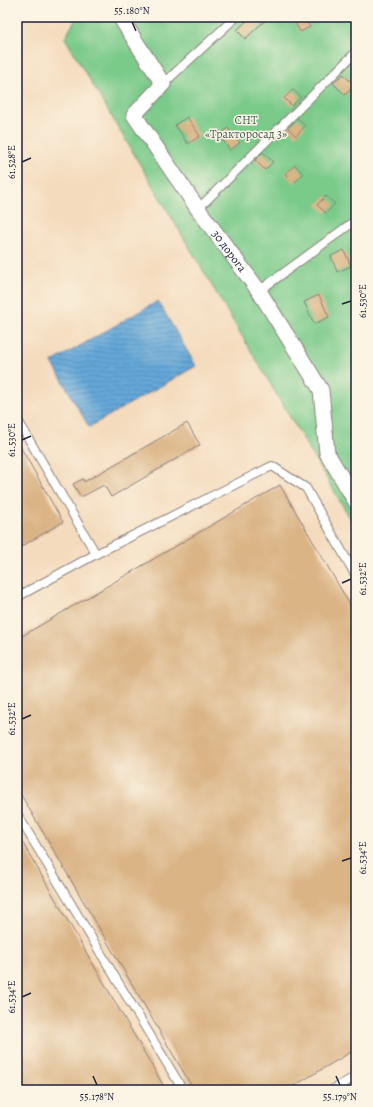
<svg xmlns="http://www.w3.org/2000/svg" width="373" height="1107" viewBox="0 0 373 1107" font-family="Alegreya,serif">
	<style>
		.garden { fill: #7aca8a; stroke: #4e7662 }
		.water { fill: url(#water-rules); stroke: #44658a }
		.building { fill: #dab485 }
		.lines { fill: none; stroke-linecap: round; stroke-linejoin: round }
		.lane-casing { stroke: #8b7e7c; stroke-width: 10 }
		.street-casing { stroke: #8b7e7c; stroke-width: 17 }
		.lane { stroke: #fff; stroke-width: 8 }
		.street { stroke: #fff; stroke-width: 15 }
		.ticks { fill: none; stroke: #22223b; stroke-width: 1.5 }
		.labels { text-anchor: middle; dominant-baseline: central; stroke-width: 3; stroke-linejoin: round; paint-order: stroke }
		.park-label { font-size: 12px; fill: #415d57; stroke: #fcf5e5 }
		.street-label { font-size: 12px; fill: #22223b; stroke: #fcf5e5 }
		.neatline { fill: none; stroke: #22223b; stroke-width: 1.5 }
		.ticks-label { font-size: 10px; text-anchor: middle; fill: #22223b }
	</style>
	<defs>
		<pattern id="water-rules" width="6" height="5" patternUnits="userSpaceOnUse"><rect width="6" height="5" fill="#65a8d9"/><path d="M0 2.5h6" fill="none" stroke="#5388b1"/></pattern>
	</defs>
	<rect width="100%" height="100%" fill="#fcf5e5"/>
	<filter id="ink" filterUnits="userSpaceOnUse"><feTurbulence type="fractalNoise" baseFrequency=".025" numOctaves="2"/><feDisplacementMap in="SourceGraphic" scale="8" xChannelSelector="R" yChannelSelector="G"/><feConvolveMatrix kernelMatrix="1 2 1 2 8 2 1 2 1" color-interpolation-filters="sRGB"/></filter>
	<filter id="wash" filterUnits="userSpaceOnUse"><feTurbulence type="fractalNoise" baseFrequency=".012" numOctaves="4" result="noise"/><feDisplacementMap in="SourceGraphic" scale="16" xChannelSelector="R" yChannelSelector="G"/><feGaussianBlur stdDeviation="0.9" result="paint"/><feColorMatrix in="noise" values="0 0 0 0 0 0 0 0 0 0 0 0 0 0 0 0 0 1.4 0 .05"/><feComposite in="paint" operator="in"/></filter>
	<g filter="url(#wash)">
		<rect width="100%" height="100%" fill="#f4dbbd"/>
		<path class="garden" d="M77,17H356V528L65,38Z"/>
		<path class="water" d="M158,301L196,366L89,427L52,362Z"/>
		<g id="blocks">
			<g class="building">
				<path d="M251,17H269L245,39L237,30Z"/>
				<path d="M292,17H304L310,27L300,32Z"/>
				<path d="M343,74L354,85L345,95L333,83Z"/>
				<path d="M293,90L301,97L292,106L284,98Z"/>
				<path d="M187,117L200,136L188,144L175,125Z"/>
				<path d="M298,118L305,126L296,136L288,128Z"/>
				<path d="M228,128L240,143L230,150L219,135Z"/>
				<path d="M263,152L273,162L265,170L255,160Z"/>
				<path d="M295,165L303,174L294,183L285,174Z"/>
				<path d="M326,196L335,204L326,213L317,205Z"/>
				<path d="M344,250L351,266L337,272L331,256Z"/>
				<path d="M319,295L329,317L314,324L304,302Z"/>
				<path d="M187,423L200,445L111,497L104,485L81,497L73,484L83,479L84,482Z"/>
				<path d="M17,441L63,522L17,549Z"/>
				<path d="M280,485L356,615V1049L287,1090H194L17,788V639Z"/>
				<path d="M17,833L166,1090H17Z"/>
			</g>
		</g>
	</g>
	<g filter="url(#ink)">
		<use href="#blocks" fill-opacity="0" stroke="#8b7e7c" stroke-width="1"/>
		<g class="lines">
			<defs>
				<g id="lane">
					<path d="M163,84L236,17"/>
					<path d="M198,209L356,52"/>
					<path d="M259,291L356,220"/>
					<path d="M17,419L96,554"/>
					<path d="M17,597L96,554L272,466L306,488L356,576"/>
					<path d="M17,814L183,1090"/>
					<path d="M332,1090L356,1076"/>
				</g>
				<g id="street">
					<path id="s1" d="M120,17L163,84L134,115L198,209L259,291L321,390L327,453L356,502"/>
				</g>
			</defs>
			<use href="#lane" class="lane-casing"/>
			<use href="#street" class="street-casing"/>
			<use href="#lane" class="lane"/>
			<use href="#street" class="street"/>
		</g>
	</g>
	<path class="ticks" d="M132,22L136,31M22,162L31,158M342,304L351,301M22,440L31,436M342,583L351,579M22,719L31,715M342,861L351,858M22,997L31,993M93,1076L97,1085M336,1076L340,1085"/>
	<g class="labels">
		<g class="park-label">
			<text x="246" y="120">СНТ<tspan x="246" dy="14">«Тракторосад 3»</tspan></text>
		</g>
		<g class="street-label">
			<text stroke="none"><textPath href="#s1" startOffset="288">30 дорога</textPath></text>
		</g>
	</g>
	<rect width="373" height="1107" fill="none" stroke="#fcf5e5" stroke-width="44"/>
	<rect x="22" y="22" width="329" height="1063" class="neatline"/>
	<g class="ticks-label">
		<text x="132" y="14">55.180°N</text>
		<text transform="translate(11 162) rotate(-90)" y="4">61.528°E</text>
		<text transform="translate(362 301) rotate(-90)" y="4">61.530°E</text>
		<text transform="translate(11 440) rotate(-90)" y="4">61.530°E</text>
		<text transform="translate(362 579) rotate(-90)" y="4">61.532°E</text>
		<text transform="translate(11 719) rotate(-90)" y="4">61.532°E</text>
		<text transform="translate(362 858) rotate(-90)" y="4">61.534°E</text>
		<text transform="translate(11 997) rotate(-90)" y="4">61.534°E</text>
		<text x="97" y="1100">55.178°N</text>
		<text x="340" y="1100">55.179°N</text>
	</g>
</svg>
